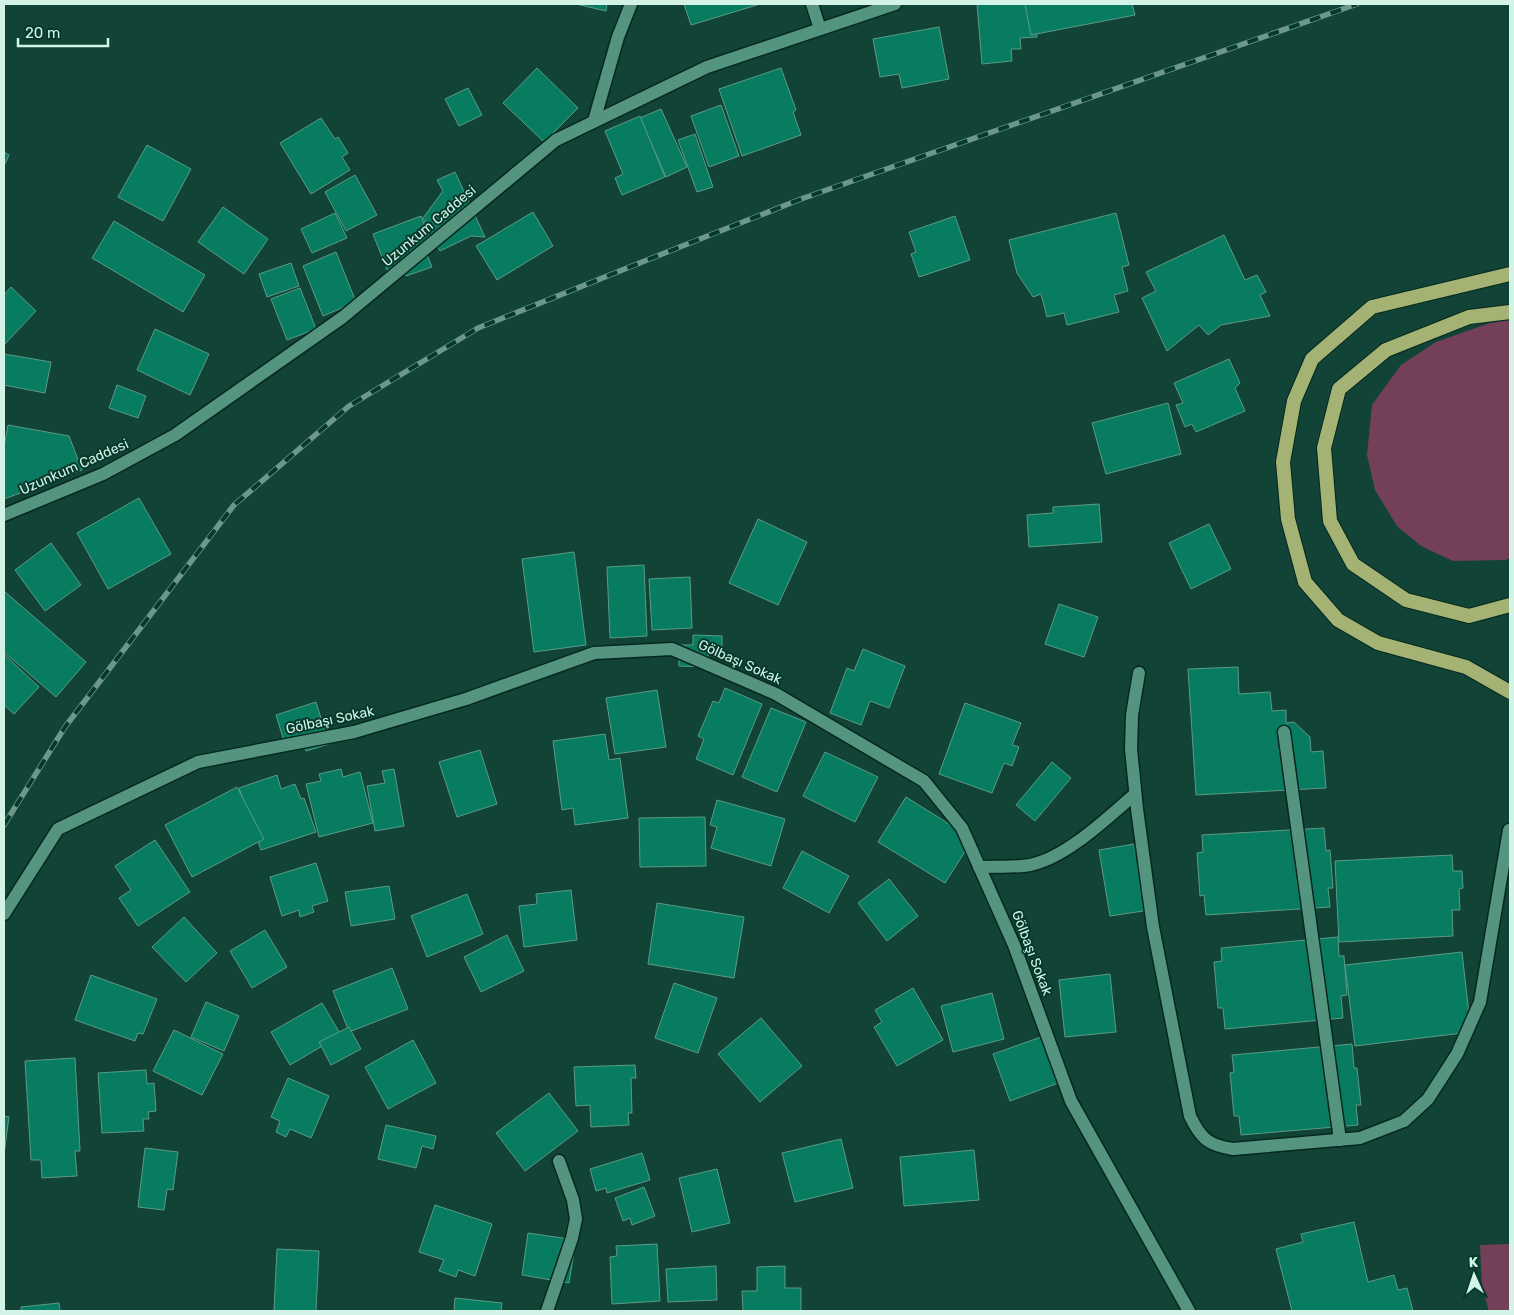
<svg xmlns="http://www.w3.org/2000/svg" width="1514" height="1315" viewBox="0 0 1514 1315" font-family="Rubik,sans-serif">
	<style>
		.green { fill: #743f59 }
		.building { fill: #077c61; stroke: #5b9b86 }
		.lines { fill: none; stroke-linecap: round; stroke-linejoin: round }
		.minor-casing { stroke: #05281f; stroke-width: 15 }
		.secondary-casing { stroke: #05281f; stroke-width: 15 }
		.trunk-casing { stroke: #05281f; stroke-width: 16 }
		.minor { stroke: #559580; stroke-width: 12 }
		.secondary { stroke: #559580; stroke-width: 12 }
		.trunk { stroke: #a4b273; stroke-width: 14 }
		.rail-casing { stroke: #6d978a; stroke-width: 5.5 }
		.rail { stroke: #033a2c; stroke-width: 4; stroke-dasharray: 11; stroke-linecap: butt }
		.labels { text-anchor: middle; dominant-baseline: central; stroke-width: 4; stroke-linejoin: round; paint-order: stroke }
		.street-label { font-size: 14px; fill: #d3f3e6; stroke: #033a2c }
	</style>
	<rect width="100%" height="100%" fill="#114436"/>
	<g class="green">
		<path d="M1510,320V558L1505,560L1453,561L1421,546L1397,526L1375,490L1367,455L1372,405L1401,365L1436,342L1490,323Z"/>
		<path d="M1510,1244V1311H1489L1482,1287L1480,1245Z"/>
	</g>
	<g class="building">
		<path d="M576,4H607L606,11Z"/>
		<path d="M684,4H757V5L691,25Z"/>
		<path d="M977,4H1035L1037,37L1020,38L1021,49H1011L1012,61L982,64Z"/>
		<path d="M1025,4H1132L1135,15L1031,35Z"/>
		<path d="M939,27L949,79L902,88L899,74L880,77L873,39Z"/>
		<path d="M537,68L578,108L544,142L503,103Z"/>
		<path d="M781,68L796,110L793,112L801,135L742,156L719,89Z"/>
		<path d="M468,88L482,115L459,126L445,99Z"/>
		<path d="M721,105L739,156L709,167L691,116Z"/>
		<path d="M661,109L687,167L666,177L640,118Z"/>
		<path d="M640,116L665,177L622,195L615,178L623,174L605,131Z"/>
		<path d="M321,118L335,139L338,137L348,153L342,157L350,170L311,194L280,143Z"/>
		<path d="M695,134L713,187L697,192L678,140Z"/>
		<path d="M147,145L191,169L163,221L118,197Z"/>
		<path d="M4,152L9,155L4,166Z"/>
		<path d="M455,172L485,237L471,236L440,251L423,218L443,191L437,180Z"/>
		<path d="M355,175L377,215L346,231L325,192Z"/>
		<path d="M223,207L268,239L244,274L198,242Z"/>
		<path d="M533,212L553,246L497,280L476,246Z"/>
		<path d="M335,213L347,238L312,253L301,229Z"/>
		<path d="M1116,213L1129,265L1122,267L1128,291L1114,295L1119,312L1067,325L1064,313L1047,317L1041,294L1033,297L1017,273L1009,240Z"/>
		<path d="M421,216L434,249L426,252L432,267L406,276L403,269L389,275L373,234Z"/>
		<path d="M955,216L970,260L919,277L911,254L916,252L909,232Z"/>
		<path d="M114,221L205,275L183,312L92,258Z"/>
		<path d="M1224,235L1245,280L1257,275L1266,292L1260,295L1270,316L1221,325L1208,335L1199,325L1167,351L1142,298L1156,291L1146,272Z"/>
		<path d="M336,252L356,302L323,316L303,266Z"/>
		<path d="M291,263L299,286L267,297L259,274Z"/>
		<path d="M11,287L36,311L4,345V295Z"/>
		<path d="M300,288L316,329L287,340L271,299Z"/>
		<path d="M155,329L209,354L190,395L137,370Z"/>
		<path d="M4,354L51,362L45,393L4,385Z"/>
		<path d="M1229,359L1240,383L1235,388L1245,411L1196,432L1192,424L1185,427L1176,405L1183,403L1174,383Z"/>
		<path d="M117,385L146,396L138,418L109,408Z"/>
		<path d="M1168,403L1181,454L1106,474L1092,423Z"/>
		<path d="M8,425L69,436L82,470L4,499V446Z"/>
		<path d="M139,498L171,554L108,589L77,533Z"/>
		<path d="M1099,504L1102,542L1029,547L1027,515L1053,513V507Z"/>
		<path d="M758,519L807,542L778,605L729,583Z"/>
		<path d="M1209,524L1231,569L1191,589L1169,543Z"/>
		<path d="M51,543L81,585L45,611L15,570Z"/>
		<path d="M574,552L586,645L534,652L522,559Z"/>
		<path d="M644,565L647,636L610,638L607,567Z"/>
		<path d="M690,577L692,628L652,630L649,579Z"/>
		<path d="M4,591L86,662L56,697L4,652Z"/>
		<path d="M1059,604L1098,617L1084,657L1045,644Z"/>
		<path d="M693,635L722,636V654L708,653V667L679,666V645H693Z"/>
		<path d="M863,649L905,666L889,708L870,701L861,725L830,713L847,668L854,671Z"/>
		<path d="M4,654L39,687L14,714L4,705Z"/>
		<path d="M1238,667L1239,694L1270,692L1272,711L1286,710V723L1294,722L1310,737L1311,752L1323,751L1326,788L1196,795L1188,669Z"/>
		<path d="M725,688L762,704L733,775L696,759L704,739L698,736L713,701L719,703Z"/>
		<path d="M657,690L666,747L615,754L606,698Z"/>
		<path d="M316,702L329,744L306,751L305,746L287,751L276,715Z"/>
		<path d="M965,703L1021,723L1012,745L1019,747L1012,766L1004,763L992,793L939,774Z"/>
		<path d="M771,708L806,722L777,792L742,777Z"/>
		<path d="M605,734L609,760L620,758L628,818L575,825L573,808L562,810L553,741Z"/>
		<path d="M480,750L497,804L457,817L439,762Z"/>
		<path d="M825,752L878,777L855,822L803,796Z"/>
		<path d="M1052,762L1071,778L1035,821L1016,805Z"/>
		<path d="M341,769L343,777L360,772L373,823L319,837L306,784L321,781L319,774Z"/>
		<path d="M394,769L404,826L375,831L367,786L385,783L382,771Z"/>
		<path d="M277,775L281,789L295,784L301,799L304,798L316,832L261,850L239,788Z"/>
		<path d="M237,787L264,839L192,877L165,825Z"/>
		<path d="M906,797L973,839L945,883L878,842Z"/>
		<path d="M717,800L785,819L771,866L711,848L717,827L710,825Z"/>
		<path d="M705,817L706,866L640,867L639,818Z"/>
		<path d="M1324,828L1326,851L1330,850L1333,888H1328L1330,907L1206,915L1204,895L1200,896L1197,853L1203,852L1202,835Z"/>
		<path d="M155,840L190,892L138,926L119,898L131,890L115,866Z"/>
		<path d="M1146,842L1156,909L1110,916L1099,850Z"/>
		<path d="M802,851L849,876L829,913L783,888Z"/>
		<path d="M1452,855L1453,871H1462L1463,888L1459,889L1460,910H1452L1453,936L1339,942L1335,861Z"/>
		<path d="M316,863L328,901L312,906L314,912L300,917L299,910L282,916L270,877Z"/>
		<path d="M889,879L918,916L887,941L858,903Z"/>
		<path d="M389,886L395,919L351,926L345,892Z"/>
		<path d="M571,890L577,940L524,947L519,906L537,904L536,894Z"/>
		<path d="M467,894L483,934L427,957L411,916Z"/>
		<path d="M657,903L744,917L734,978L648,964Z"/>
		<path d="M184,917L217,953L186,982L152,947Z"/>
		<path d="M265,930L287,967L252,988L230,951Z"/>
		<path d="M507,935L524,971L481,992L464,957Z"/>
		<path d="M1338,937L1339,956H1344L1347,995L1341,996L1343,1018L1225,1029L1223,1008H1218L1214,962L1222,961L1221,948Z"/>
		<path d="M1462,952L1471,1032L1355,1046L1345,965Z"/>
		<path d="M392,968L408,1009L349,1032L333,991Z"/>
		<path d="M1110,974L1116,1032L1065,1037L1059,980Z"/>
		<path d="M91,975L157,999L143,1034L138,1033L135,1041L75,1020Z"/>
		<path d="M674,983L717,998L698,1053L655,1038Z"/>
		<path d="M913,988L943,1040L897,1066L874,1027L882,1022L875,1010Z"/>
		<path d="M992,993L1004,1039L953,1052L941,1006Z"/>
		<path d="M206,1002L239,1016L224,1051L191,1037Z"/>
		<path d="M322,1003L341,1035L290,1065L271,1032Z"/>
		<path d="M761,1018L802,1066L760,1102L718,1054Z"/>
		<path d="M349,1027L361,1049L331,1065L319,1042Z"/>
		<path d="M174,1030L223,1054L202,1095L153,1071Z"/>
		<path d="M1044,1036L1061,1082L1010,1101L993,1054Z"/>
		<path d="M413,1040L436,1083L388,1109L365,1067Z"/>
		<path d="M1352,1044L1354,1068H1357L1361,1105H1356L1358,1125L1241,1135L1239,1116H1234L1230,1073L1234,1072L1232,1055Z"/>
		<path d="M75,1058L80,1151H75L77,1176L42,1178L41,1160H31L25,1061Z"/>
		<path d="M635,1065L636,1078H631L632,1113H628L629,1125L591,1127L590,1105L576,1106L574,1067Z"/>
		<path d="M146,1070L147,1084L154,1083L156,1111L148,1112L149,1119H143L144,1131L102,1133L98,1073Z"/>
		<path d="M288,1078L329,1096L311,1138L290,1129L286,1137L276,1132L280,1121L271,1117Z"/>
		<path d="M549,1093L578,1131L525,1171L496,1133Z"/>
		<path d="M4,1116L9,1117L4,1154Z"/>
		<path d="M386,1125L436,1136L433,1149L422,1146L416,1168L378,1159Z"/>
		<path d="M841,1139L853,1188L795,1202L782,1153Z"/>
		<path d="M145,1148L178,1152L173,1190L167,1189L164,1210L138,1207Z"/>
		<path d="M974,1150L979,1200L904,1206L900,1157Z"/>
		<path d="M642,1153L650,1180L607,1193L606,1188L596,1191L590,1169Z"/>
		<path d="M717,1169L730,1223L692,1232L679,1178Z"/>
		<path d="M644,1187L655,1216L632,1225L630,1218L623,1221L615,1198Z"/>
		<path d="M435,1205L492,1224L475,1276L458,1270L456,1277L439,1271L444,1260L419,1252Z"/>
		<path d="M1354,1222L1368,1282L1394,1275L1398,1290L1407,1288L1413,1311H1292L1276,1249L1303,1242L1301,1234Z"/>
		<path d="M528,1233L576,1240L569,1283L522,1275Z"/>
		<path d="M657,1244L660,1301L612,1304L610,1257L617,1256L616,1246Z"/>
		<path d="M277,1249L319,1251L316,1311H274Z"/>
		<path d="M716,1266L717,1300L668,1302L666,1269Z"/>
		<path d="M785,1266V1288H801V1311H743L742,1291H757V1267Z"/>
		<path d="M455,1298L502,1303L501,1311H454Z"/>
		<path d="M59,1303L60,1311H21V1307Z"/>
	</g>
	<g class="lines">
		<defs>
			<g id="minor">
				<path d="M812,4L820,29"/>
				<path d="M594,121L618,37L631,4"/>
				<path d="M1139,673L1132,715L1131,749L1137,809L1153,927L1190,1116C1201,1139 1208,1145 1233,1149L1360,1138L1404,1121L1428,1099L1457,1054L1480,1002L1509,830"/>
				<path d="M1284,732L1340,1140"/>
				<path d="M979,867C996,866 1014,868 1030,865C1066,858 1107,818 1135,794"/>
				<path d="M4,914L58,829L198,762L354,732L466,699L594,653L672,649L776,694L924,781L962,828L1014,945L1071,1101L1189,1311"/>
				<path d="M547,1311L572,1238L576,1219L573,1200L559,1161"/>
			</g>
			<path id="secondary" d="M4,515L103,474L175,435L343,317L556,140L707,67L895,4"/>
			<g id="trunk">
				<path d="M1510,274L1372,307L1312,359L1294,401L1283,462L1288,519L1305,582L1338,620L1378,643L1466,667L1510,692"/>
				<path d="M1510,312L1469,317L1386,350L1339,389L1324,448L1330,521L1353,564L1406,600L1469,616L1510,605"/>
			</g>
		</defs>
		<use href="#minor" class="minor-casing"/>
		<use href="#secondary" class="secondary-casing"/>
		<use href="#trunk" class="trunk-casing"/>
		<use href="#minor" class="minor"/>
		<use href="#secondary" class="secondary"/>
		<use href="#trunk" class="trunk"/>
		<defs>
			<path id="rail" d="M4,825L65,727L234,505L349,406L478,328L652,258L801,199L1357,4"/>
		</defs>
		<use href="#rail" class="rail-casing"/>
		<use href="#rail" class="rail"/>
	</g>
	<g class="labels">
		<g class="street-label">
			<text transform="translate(429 226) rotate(-40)">Uzunkum Caddesi</text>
			<text transform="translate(74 467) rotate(-24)">Uzunkum Caddesi</text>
			<text transform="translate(740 662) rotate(24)">Gölbaşı Sokak</text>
			<text transform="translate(330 720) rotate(-12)">Gölbaşı Sokak</text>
			<text transform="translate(1032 953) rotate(69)">Gölbaşı Sokak</text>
		</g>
	</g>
	<rect width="1514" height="1315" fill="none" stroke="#d3f3e6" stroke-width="10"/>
	<g transform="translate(1474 1275) rotate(357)" stroke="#033a2c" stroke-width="4" paint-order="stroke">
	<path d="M0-4L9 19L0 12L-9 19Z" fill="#d3f3e6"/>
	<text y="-8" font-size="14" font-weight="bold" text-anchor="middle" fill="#d3f3e6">K</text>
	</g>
	<path d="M18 38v8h90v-8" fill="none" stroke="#d3f3e6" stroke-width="2.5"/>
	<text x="25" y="38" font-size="15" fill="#d3f3e6" stroke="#033a2c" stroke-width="4" paint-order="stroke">20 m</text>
</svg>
